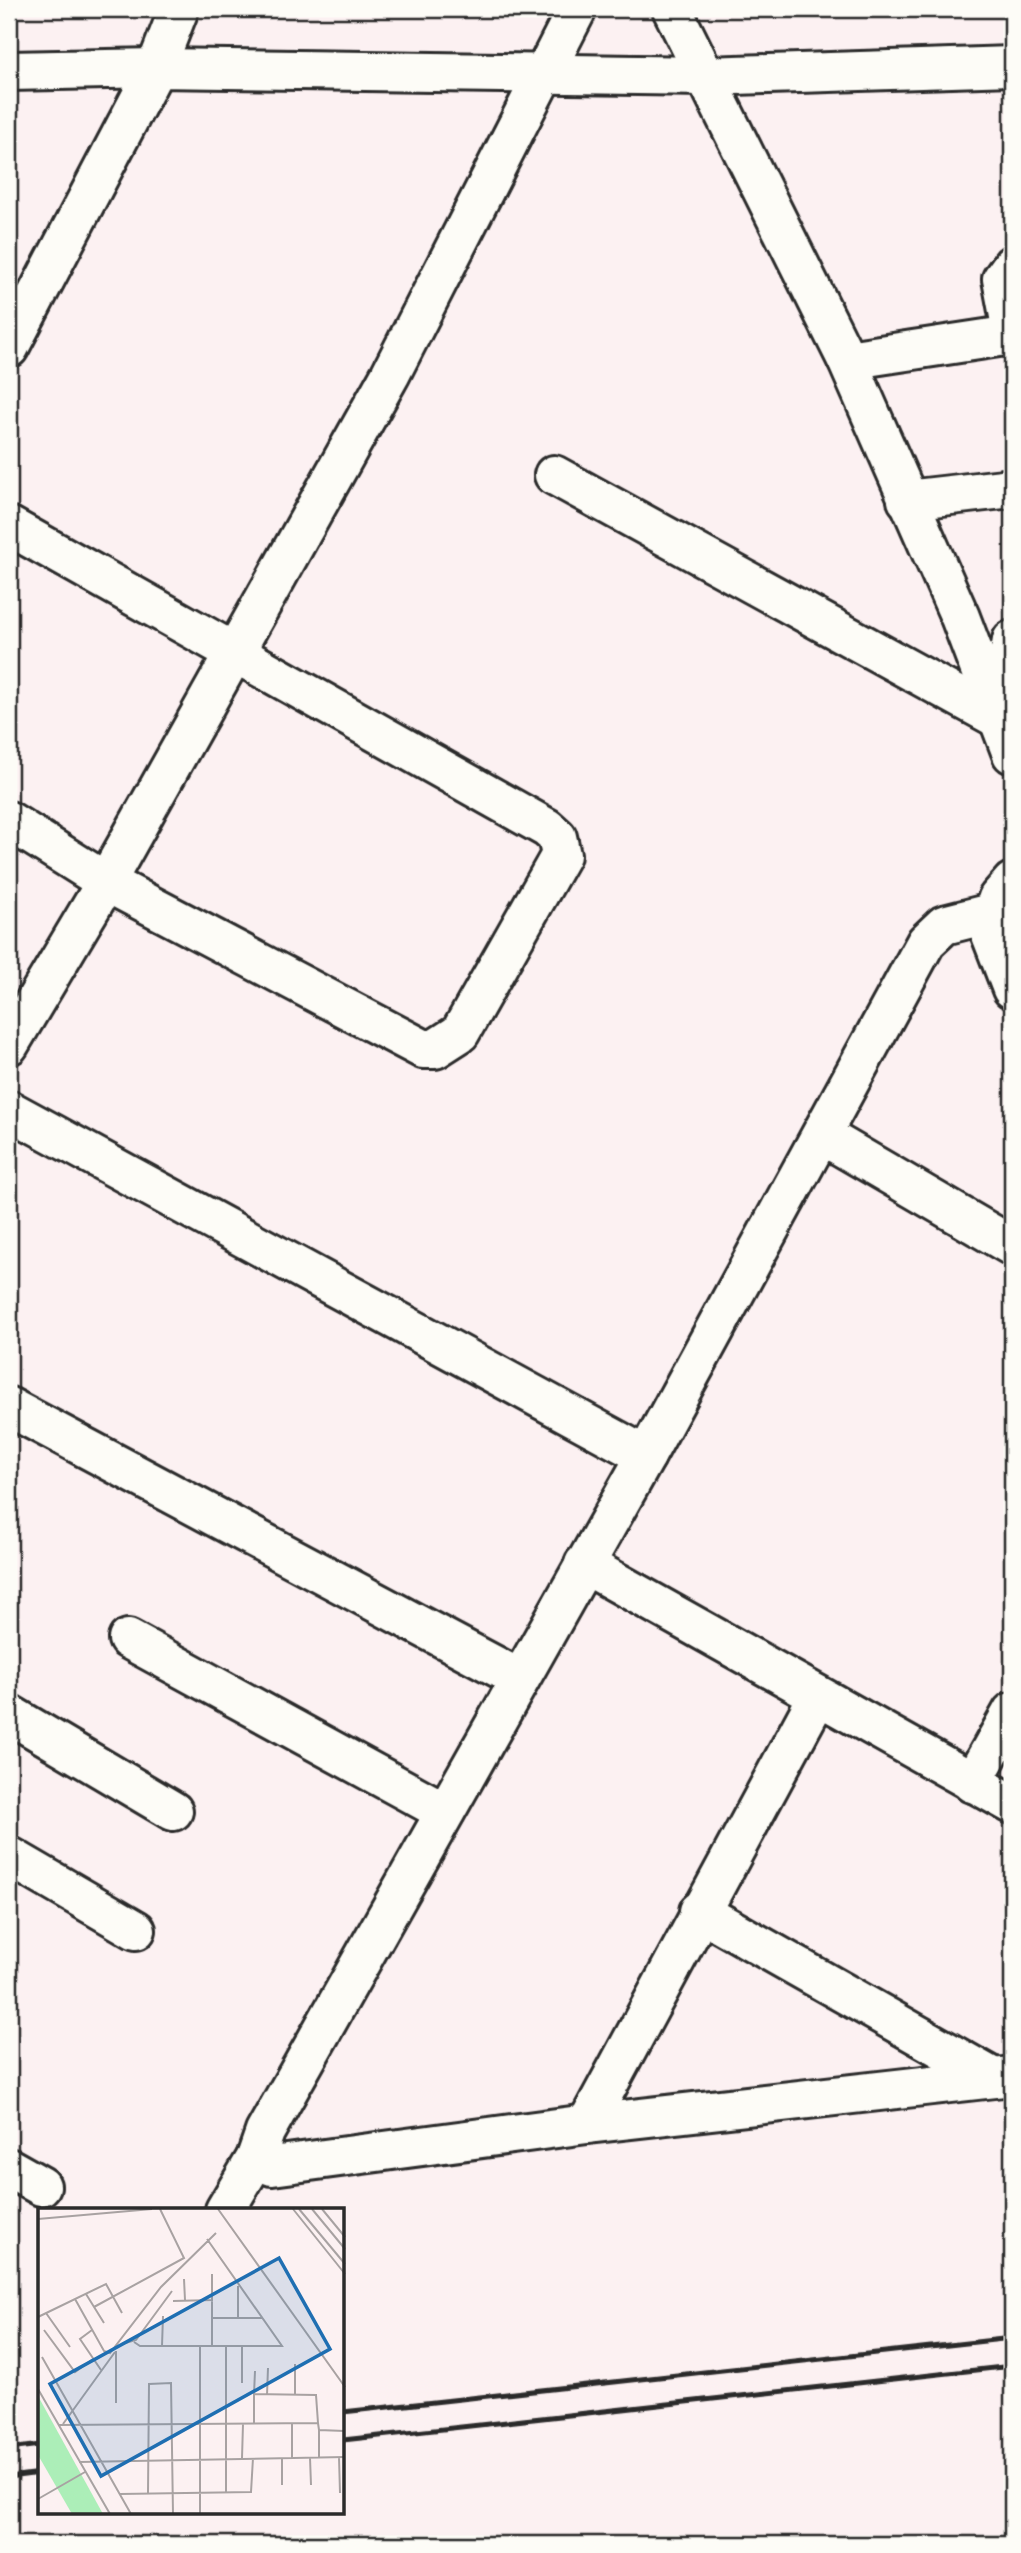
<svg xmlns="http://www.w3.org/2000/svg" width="1021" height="2553" viewBox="0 0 1021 2553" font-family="Caveat,sans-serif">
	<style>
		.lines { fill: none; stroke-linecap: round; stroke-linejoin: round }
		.street-casing { stroke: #2b2b2b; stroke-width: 44 }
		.street { stroke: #fdfcf7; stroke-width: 38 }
		.rail { stroke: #2b2b2b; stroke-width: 5 }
		.inset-road { fill: none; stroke: #a8a2a2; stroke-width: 2 }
		.view { fill: #1f6fb2; fill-opacity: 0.15; stroke: #1f6fb2; stroke-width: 3.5 }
		.inset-edge { fill: none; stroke: #2b2b2b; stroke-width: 3.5 }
	</style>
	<rect width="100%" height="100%" fill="#fcf1f2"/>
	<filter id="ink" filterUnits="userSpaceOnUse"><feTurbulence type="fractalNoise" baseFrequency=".0143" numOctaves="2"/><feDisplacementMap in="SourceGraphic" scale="14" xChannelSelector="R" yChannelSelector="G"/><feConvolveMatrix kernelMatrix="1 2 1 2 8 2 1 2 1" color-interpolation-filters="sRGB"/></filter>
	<g filter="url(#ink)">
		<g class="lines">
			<defs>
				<g id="street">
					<path d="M672,9L847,360L960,617L1012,754"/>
					<path d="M9,71L156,68L706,76L1012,66"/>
					<path d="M1012,265L1002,279L1012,332"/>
					<path d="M9,348L156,68L179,9"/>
					<path d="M847,360L1012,335"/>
					<path d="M554,475L999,719"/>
					<path d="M907,500L1012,488"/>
					<path d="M9,526L547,828L557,837L561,855L460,1033L435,1049H423L106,882L9,821"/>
					<path d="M1012,640L1009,658L1012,668"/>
					<path d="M1012,882L998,898L988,927L1012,989"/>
					<path d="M991,913L944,925L926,942L646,1456L265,2132L256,2158L272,2166L587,2124L1012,2076"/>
					<path d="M9,1045L106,882L390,375L577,9"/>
					<path d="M9,1110L646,1456"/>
					<path d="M822,1135L1012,1246"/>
					<path d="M9,1407L518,1678"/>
					<path d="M584,1564L1012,1804"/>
					<path d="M128,1639L445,1812"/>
					<path d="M9,1714L173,1811"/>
					<path d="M972,1783L1012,1712"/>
					<path d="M9,1856L136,1930"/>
					<path d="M699,1911L992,2077"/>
					<path d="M587,2124L818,1696"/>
					<path d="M9,2168L41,2186"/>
					<path d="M225,2210L256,2158"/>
				</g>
			</defs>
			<use href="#street" class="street-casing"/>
			<use href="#street" class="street"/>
			<g class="rail">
				<path d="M343,2412L1012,2338"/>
				<path d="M343,2440L1012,2366"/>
				<path d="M9,2449L40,2445"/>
				<path d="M9,2477L40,2473"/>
			</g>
		</g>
	</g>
	<g transform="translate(38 2208)">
		<rect width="306" height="306" fill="#fcf1f2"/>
		<path d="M0,188L65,306H34L0,247Z" fill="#aceeb8"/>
		<path class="inset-road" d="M180,1L307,179M255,1L307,66M261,1L307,56M274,1L307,41M284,1L307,29M0,11L114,1M174,66V138M146,71L147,92M48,86L66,115M37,91L66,143L72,145L123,79L178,25M135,93L175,92M56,99L146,50L122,1M8,105L32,139M0,109L68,76L84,105M175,110H224M200,110V78M6,122L37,164L55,151M54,122L42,131L63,162M96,134L102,138H244L169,31M84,136L98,132L134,83M124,138L125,108M162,138V306M188,138V285M204,138V175M78,143V195M4,149L93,306M0,181L72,306M216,186L217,163M257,186V156M229,187L230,160M254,215V250M25,216L77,144M216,216V186L278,187L280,215M20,217L280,215L281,222L307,223M281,222V249M301,249L302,285M204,250L205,216M272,250L273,277M41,254L307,249M244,277V250M110,285L111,176L133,175L135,306M82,286L213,284L215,250M0,291L47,264"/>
		<path class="view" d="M241,50L292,141L63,268L12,176Z"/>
		<rect width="306" height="306" class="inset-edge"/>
	</g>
	<rect width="1021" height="2553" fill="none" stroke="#fdfcf7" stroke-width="35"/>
	<rect x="18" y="18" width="986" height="2518" fill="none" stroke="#2b2b2b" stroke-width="2.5" filter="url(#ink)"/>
</svg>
